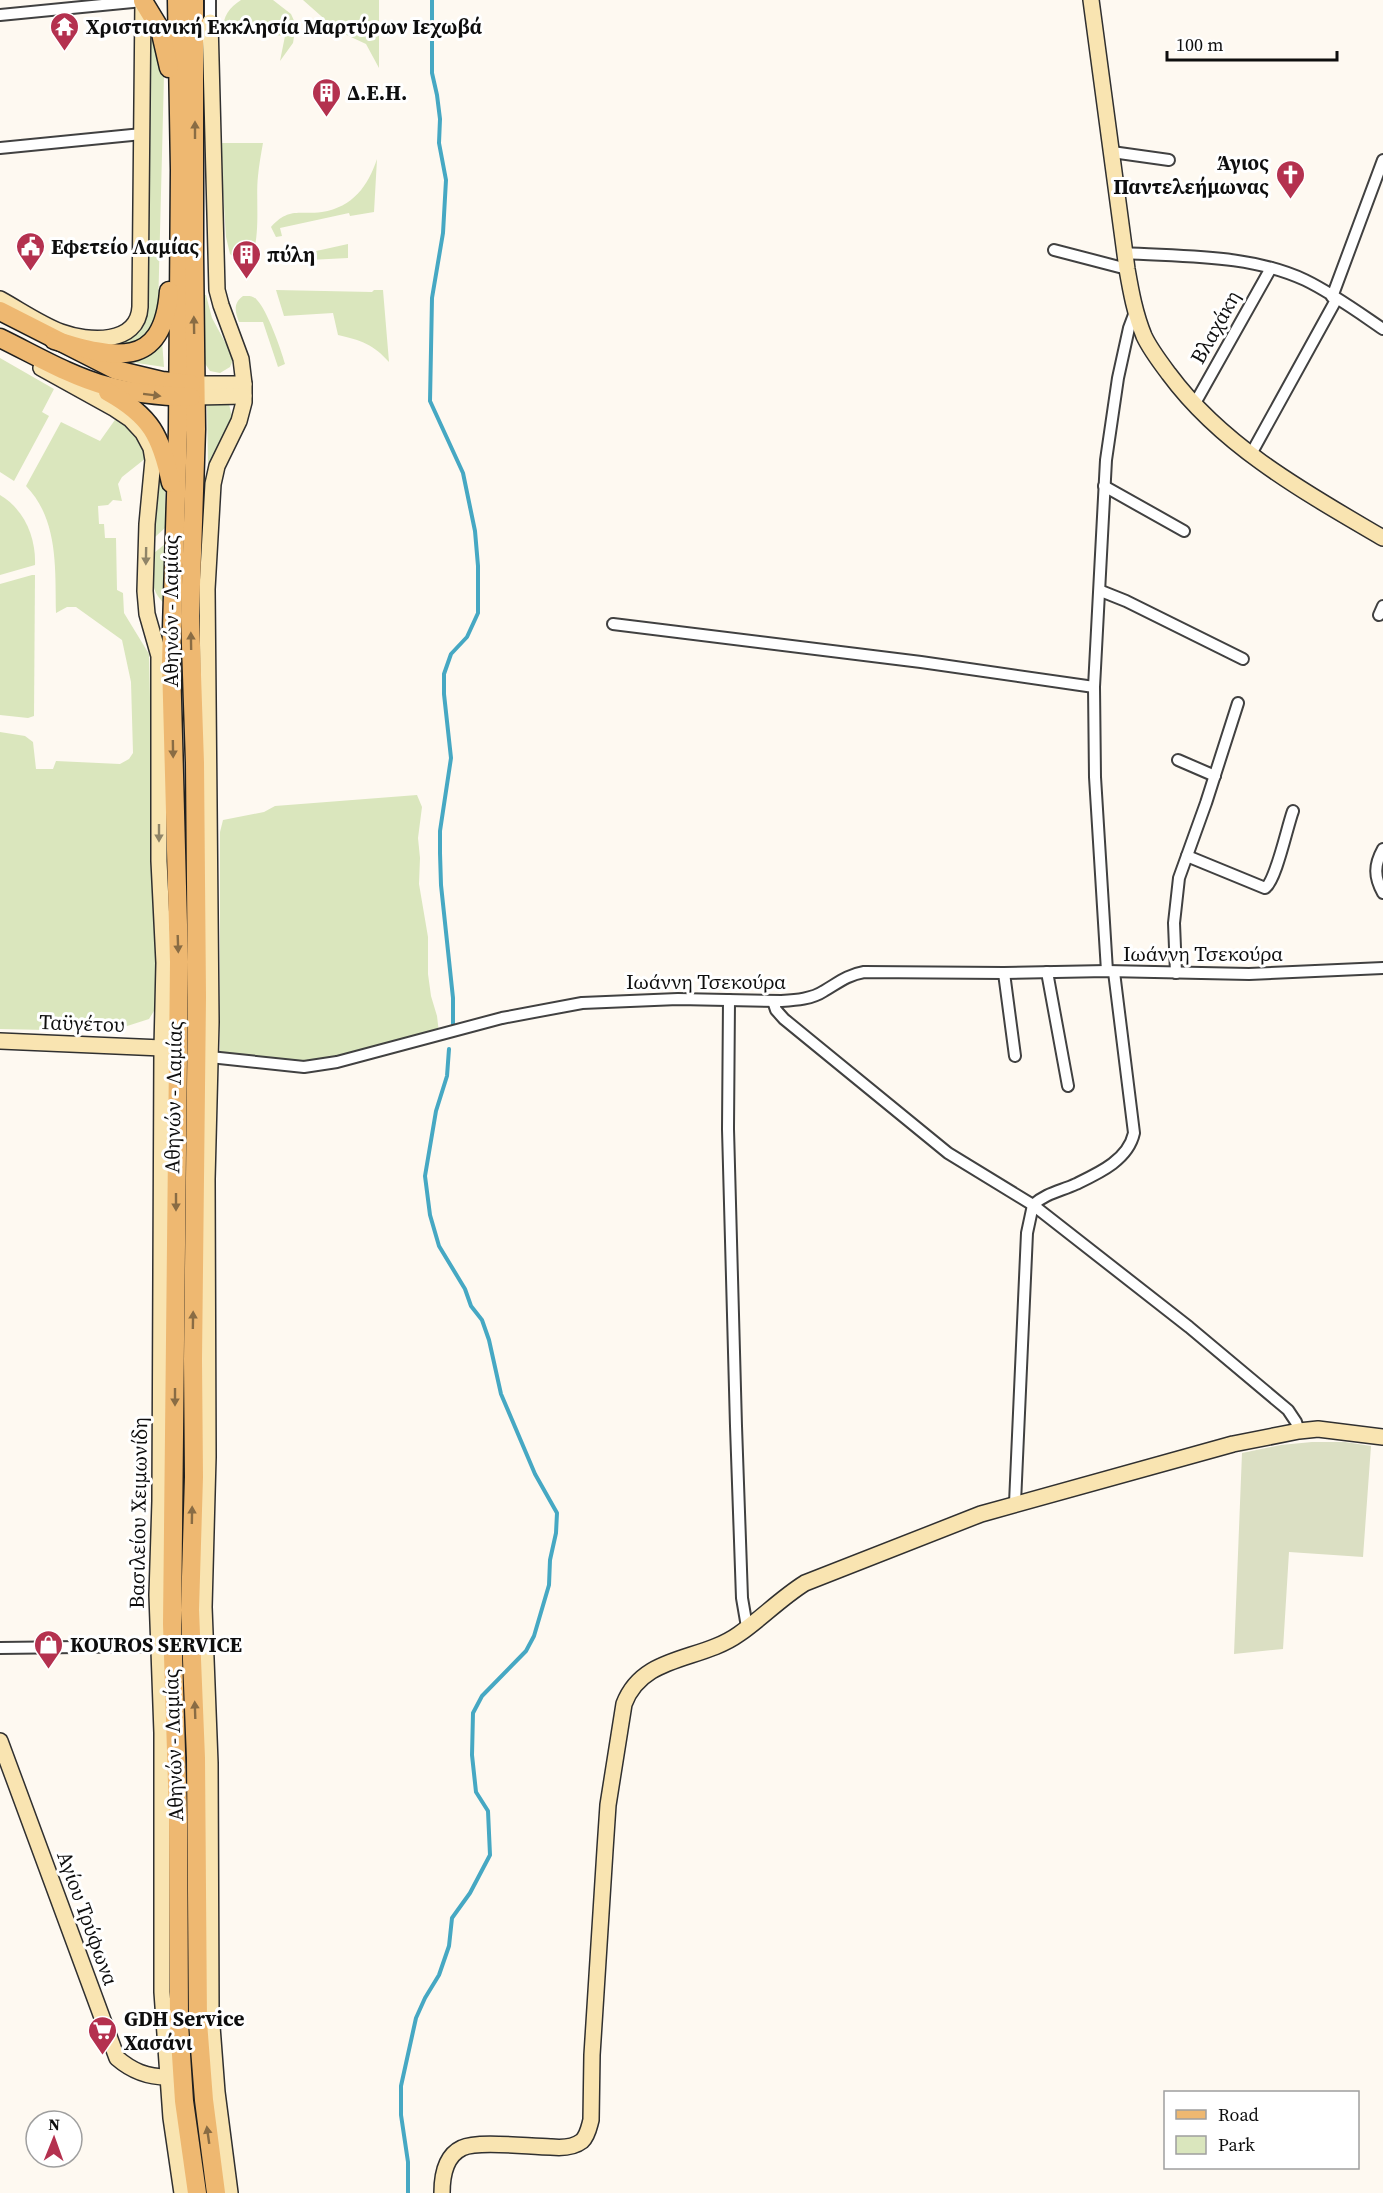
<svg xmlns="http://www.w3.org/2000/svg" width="1383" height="2193" viewBox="0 0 1383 2193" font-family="'Source Serif 4',serif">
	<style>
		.green { fill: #dae6bd }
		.cemetery { fill: #dbdfc3 }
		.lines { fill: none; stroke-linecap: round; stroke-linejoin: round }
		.stream { stroke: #46a8c3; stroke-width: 4 }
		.street-casing { stroke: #414141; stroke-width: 14 }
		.secondary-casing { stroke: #303030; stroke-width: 18 }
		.primary-casing { stroke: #1f1f1f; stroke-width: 21 }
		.street { stroke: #fff; stroke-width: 10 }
		.secondary { stroke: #f9e4b1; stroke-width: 15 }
		.primary { stroke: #eeb871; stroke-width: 18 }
		.oneway { fill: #896c44 }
		.oneway2 { fill: #8f8468 }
		.labels { text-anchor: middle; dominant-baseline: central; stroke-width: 6; stroke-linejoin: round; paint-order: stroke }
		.poi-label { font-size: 21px; font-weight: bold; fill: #0e0e0e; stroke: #fff; text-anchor: start }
		.street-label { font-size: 21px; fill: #0e0e0e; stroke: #fff }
	</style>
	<rect width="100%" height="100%" fill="#fef9f1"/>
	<g class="green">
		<path d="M241,0H273L291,14L296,25L293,43L280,61L285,36L223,30C223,16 229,8 241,0Z"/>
		<path d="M303,0H379V68L366,44L338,31Z"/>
		<path d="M149,21L164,75L158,311C155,317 153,328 148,334C139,345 119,349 107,342C124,337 143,335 146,314Z"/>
		<path d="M222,143H263C261,154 259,165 258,176C255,202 263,246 246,267L230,254L226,237L222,176Z"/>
		<path d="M377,159L374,212L350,216L349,213L280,228L282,236L276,237L271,227C289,207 299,215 322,212C353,207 368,186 377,159Z"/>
		<path d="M348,244V258L290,261L289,257Z"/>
		<path d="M276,290L372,292L374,290H383L389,362C374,345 361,340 338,335L333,313L284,316Z"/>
		<path d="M204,295H206L212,318L232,355V362L230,367L220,373L210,371L204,362Z"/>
		<path d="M243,296C248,296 253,295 257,300C267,310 281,349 285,364L278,367L263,322H239C235,312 233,303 243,296Z"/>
		<path d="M162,341L164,367L130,362V361Z"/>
		<path d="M0,358L54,389L42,412L49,416L14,481L0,472Z"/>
		<path d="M225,401L229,404L232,417L208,464L207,406L209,403Z"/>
		<path d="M117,417L142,443L146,458L122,477L118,484L122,501L113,500L108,505L98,506L99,524H104L105,538H116L117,590L123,593L124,613L149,654L157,1006L149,1019L124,1027L94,1031L0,1029V732L25,736L33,742L36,769H53L56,761L120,764L129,759L133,753L131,682L122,640L76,607H67L56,613C55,570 59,520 26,486L61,422L100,441Z"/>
		<path d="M164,462L166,527L155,537L152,502Z"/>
		<path d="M0,495C25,510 36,538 35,565L0,575Z"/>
		<path d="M165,544H166L165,604C148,589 153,574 154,553Z"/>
		<path d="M32,575H35L34,716L28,718L0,715V584Z"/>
		<path d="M417,795L422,807L418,838L420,858L419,884L428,937V974L431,996L437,1016L439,1033L306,1064L227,1054L220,1051V832L223,820L264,812L275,806Z"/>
	</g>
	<path class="cemetery" d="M1312,1442H1345L1371,1446L1363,1557L1289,1552L1283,1649L1234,1654L1242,1453L1281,1445Z"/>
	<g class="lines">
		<g class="stream">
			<path d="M432,0V73L437,95L440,119L439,143L446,180L443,233L432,298L430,401L463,473L475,531L478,566V613L467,637L451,654L444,674V694L451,758L440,831V853L441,885L453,998V1027"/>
			<path d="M408,2193V2162L401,2115V2086L416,2018L425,1998L439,1975L449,1946L452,1918L470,1893L490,1855L488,1811L476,1792L472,1755L473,1713L482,1696L526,1651L534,1636L549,1585L550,1560L556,1533L557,1513L535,1474L501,1394L489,1340L482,1320L471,1306L465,1289L439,1246L430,1215L425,1176L436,1111L447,1076L449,1049"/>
		</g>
		<defs>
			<g id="street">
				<path d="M210,0V22"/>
				<path d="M0,15L143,1"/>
				<path d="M0,148L142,134"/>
				<path d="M1112,152L1169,160"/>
				<path d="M1054,250L1127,269"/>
				<path d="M1124,253C1184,257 1249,254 1305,280C1332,293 1358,312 1383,329"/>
				<path d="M1332,297L1383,160"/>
				<path d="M1194,405L1271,268"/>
				<path d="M1251,454L1336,300"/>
				<path d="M1104,486L1184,531"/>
				<path d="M1101,591L1126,601L1243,659"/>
				<path d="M1379,615L1383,606"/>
				<path d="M613,624L921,662L1094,687"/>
				<path d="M1178,760L1215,776"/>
				<path d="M1383,849C1374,865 1374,877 1383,893"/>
				<path d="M1187,856L1265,888C1276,881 1287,827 1293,811"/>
				<path d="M1107,971L1095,777L1094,687L1106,460L1118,378L1129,328L1135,312"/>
				<path d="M1047,972L1068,1086"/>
				<path d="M1004,973L1015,1056"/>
				<path d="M1176,973L1174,923L1179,878L1206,803L1238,703"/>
				<path d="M729,1000L728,1129L736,1426L742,1598L747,1627"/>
				<path d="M773,1001L776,1010L784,1019L948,1153L1033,1205L1189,1327L1288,1410L1296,1422L1299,1431"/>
				<path d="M210,1057L304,1067L337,1062L502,1018L582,1003L678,999L781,1001C796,1000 812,999 824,991C838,983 847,975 864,972L1004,973L1107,971L1249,974L1383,968"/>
				<path d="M1015,1503L1027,1233L1033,1205C1046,1193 1061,1191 1076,1184C1099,1173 1128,1160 1134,1133L1114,972"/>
				<path d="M0,1648L158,1646"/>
			</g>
			<g id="secondary">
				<path d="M1091,0L1127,269C1131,292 1135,314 1144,336C1150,349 1160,362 1169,374C1223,447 1306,493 1383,538"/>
				<path d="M210,22L217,290L221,305L241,359L244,384V402L239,421L217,466L213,484L207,589L211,1022L207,1179L208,1457L204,1607L210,1763L211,2013L217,2092L230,2193"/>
				<path d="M0,299C20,310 40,324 61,332C88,342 138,345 140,307L143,0"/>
				<path d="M41,368L115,409L130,419L143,433L151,448L153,460L147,524L145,591L147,614L159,656V861L164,963L162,1048L160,1501L157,1595L162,1733V1992L171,2118L182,2193"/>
				<path d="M195,384H244"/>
				<path d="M196,397L244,396"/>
				<path d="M0,1041L162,1048"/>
				<path d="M0,1741L117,2058C132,2071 147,2077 167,2077"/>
				<path d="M442,2193C442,2177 445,2156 462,2148C478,2140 530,2147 551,2147C561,2148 573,2148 582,2141C588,2135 589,2127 591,2120L592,2055L605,1850L608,1805L624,1704C643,1654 700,1662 739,1634C762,1618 781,1598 805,1583L981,1514L1233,1444L1299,1431L1318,1429L1383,1437"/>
			</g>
			<g id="primary">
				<path d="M177,0L180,170L178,430L171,662L179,962L172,1624L178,1815L179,2024L184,2101L197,2193"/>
				<path d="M194,0V255L196,429L190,616L195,763L197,997L193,1360L194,1477L190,1610L196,1758L198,2022L204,2100L216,2193"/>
				<path d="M143,1L160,29L169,68"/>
				<path d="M0,311L116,370L162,381L191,384"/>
				<path d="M0,338C35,355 70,376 107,386C135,394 162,396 191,397"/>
				<path d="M54,340C113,358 163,371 169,291"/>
				<path d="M108,392C151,416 161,436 171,483"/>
			</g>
		</defs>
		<use href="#street" class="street-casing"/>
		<use href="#secondary" class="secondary-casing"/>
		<use href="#primary" class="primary-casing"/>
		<use href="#street" class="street"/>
		<use href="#secondary" class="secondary"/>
		<use href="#primary" class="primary"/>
	</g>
	<defs><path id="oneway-solid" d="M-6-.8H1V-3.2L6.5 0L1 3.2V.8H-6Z" transform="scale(1.5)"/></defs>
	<g class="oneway">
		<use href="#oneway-solid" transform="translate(195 130) rotate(-90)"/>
		<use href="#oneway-solid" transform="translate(194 325) rotate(-91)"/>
		<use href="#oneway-solid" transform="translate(152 395) rotate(7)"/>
		<use href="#oneway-solid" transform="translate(191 641) rotate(-91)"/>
		<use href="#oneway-solid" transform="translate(173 749) rotate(89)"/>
		<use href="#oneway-solid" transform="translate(178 944) rotate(88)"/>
		<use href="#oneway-solid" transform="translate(176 1202) rotate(90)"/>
		<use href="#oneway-solid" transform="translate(193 1320) rotate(-89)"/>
		<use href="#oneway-solid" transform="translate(175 1397) rotate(90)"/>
		<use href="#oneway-solid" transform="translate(192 1515) rotate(-89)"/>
		<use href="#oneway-solid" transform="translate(195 1710) rotate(-92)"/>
		<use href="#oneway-solid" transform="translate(208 2135) rotate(-98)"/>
	</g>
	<g class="oneway2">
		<use href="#oneway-solid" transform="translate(146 556) rotate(91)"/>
		<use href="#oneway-solid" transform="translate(159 833) rotate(90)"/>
	</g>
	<defs>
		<symbol id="temple-pin" viewBox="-11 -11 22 30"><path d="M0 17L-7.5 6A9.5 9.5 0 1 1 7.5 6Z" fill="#b4314f" stroke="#fff"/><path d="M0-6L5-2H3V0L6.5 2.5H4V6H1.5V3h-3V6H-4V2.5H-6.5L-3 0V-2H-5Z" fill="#fff"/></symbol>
		<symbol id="building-pin" viewBox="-11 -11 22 30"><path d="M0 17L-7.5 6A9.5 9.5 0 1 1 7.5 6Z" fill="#b4314f" stroke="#fff"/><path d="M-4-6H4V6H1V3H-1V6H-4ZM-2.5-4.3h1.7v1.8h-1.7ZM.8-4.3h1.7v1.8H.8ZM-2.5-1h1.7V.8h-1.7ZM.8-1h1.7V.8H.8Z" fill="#fff"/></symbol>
		<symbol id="church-pin" viewBox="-11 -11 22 30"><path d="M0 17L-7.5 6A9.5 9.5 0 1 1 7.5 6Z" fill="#b4314f" stroke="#fff"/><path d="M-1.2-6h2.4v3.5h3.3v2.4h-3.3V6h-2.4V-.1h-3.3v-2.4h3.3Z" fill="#fff"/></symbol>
		<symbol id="civic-pin" viewBox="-11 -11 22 30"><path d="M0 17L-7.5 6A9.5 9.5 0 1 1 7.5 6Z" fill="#b4314f" stroke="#fff"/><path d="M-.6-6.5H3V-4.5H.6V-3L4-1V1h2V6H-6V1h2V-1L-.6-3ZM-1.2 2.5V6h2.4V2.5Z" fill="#fff"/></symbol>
		<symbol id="shop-pin" viewBox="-11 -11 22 30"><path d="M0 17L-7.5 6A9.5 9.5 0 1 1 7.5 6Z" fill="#b4314f" stroke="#fff"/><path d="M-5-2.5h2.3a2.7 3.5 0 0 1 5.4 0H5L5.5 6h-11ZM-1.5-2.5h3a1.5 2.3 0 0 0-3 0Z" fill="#fff"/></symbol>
		<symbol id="supermarket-pin" viewBox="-11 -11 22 30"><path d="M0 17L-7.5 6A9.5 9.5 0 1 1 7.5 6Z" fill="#b4314f" stroke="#fff"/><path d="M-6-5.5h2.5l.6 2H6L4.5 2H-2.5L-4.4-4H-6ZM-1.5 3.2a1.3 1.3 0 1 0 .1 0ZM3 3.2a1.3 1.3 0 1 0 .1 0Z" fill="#fff"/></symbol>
	</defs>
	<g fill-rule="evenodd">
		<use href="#temple-pin" x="48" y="10" width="33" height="45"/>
		<use href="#building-pin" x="310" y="76" width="33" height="45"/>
		<use href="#church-pin" x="1274" y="158" width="33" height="45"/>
		<use href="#civic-pin" x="14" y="230" width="33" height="45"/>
		<use href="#building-pin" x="230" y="238" width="33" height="45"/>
		<use href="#shop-pin" x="32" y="1628" width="33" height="45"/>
		<use href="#supermarket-pin" x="86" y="2014" width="33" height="45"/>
	</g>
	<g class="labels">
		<g class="poi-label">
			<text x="86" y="26">Χριστιανική Εκκλησία Μαρτύρων Ιεχωβά</text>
			<text x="347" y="92">Δ.Ε.Η.</text>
			<text x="1269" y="162" text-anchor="end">Άγιος<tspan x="1269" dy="24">Παντελεήμωνας</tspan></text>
			<text x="51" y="246">Εφετείο Λαμίας</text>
			<text x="267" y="254">πύλη</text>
			<text x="70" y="1644">KOUROS SERVICE</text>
			<text x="124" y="2018">GDH Service<tspan x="124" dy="24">Χασάνι</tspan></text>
		</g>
		<g class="street-label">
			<text transform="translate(1215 327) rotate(-61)">Βλαχάκη</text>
			<text transform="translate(170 611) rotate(-90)">Αθηνών - Λαμίας</text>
			<text x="1203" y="953">Ιωάννη Τσεκούρα</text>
			<text x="706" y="981">Ιωάννη Τσεκούρα</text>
			<text transform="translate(82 1023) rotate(2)">Ταϋγέτου</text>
			<text transform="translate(173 1097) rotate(-89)">Αθηνών - Λαμίας</text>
			<text transform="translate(138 1513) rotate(-89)">Βασιλείου Χειμωνίδη</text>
			<text transform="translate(173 1745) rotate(-92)">Αθηνών - Λαμίας</text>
			<text transform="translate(88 1918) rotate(70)">Αγίου Τρύφωνα</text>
		</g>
	</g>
	<rect x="1164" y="2091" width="195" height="78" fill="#ffffff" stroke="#9f9f9f" stroke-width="1.5"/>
	<rect x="1176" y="2110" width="30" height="9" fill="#eeb871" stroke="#9f9f9f" stroke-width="1.5"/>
	<text x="1218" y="2121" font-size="18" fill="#0e0e0e">Road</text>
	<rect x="1176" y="2136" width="30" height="18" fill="#dae6bd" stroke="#9f9f9f" stroke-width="1.5"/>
	<text x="1218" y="2151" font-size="18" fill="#0e0e0e">Park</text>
	<g transform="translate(54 2139) rotate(1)"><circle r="28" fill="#ffffff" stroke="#9f9f9f" stroke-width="1.5"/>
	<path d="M0-4.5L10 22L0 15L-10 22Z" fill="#b4314f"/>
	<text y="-9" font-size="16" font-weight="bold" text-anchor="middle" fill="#0e0e0e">N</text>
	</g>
	<path d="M1167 51v9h170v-9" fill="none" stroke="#0e0e0e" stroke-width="3"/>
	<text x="1176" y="51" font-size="18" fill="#0e0e0e" stroke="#ffffff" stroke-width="4.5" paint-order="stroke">100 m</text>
</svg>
